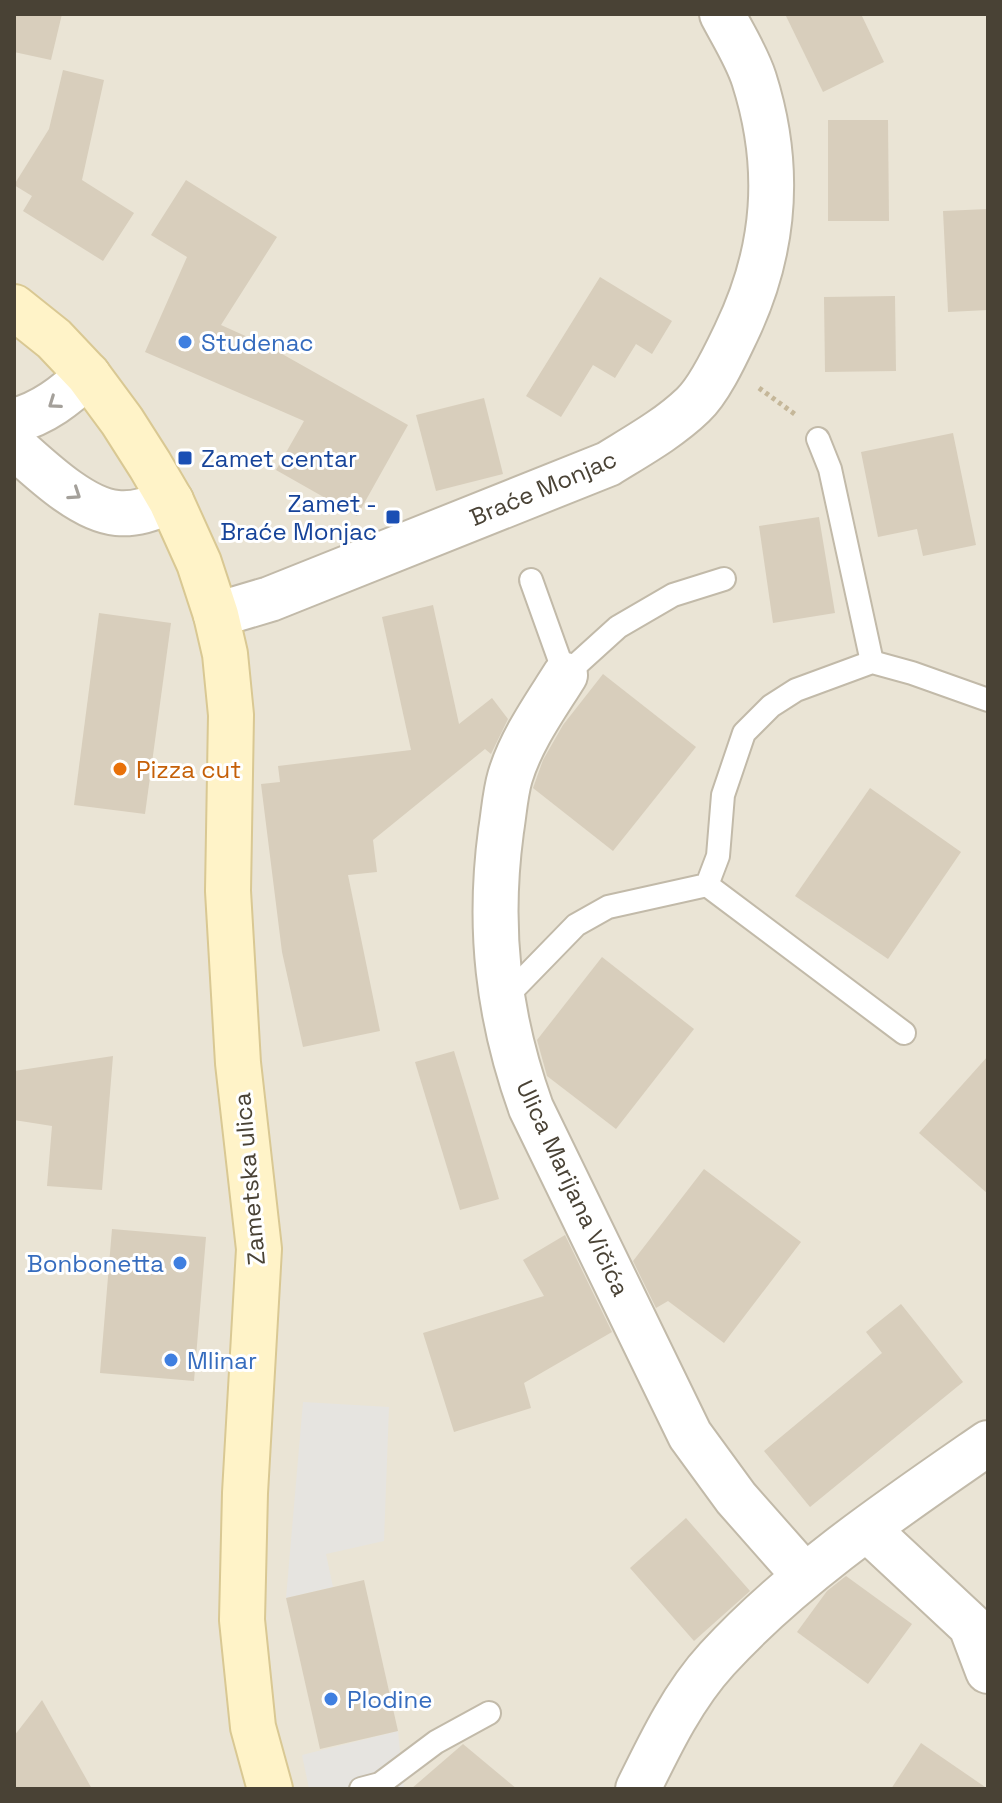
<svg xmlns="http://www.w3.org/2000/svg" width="1002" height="1803" viewBox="0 0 1002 1803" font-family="'Space Grotesk',sans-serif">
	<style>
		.residential { fill: #eae4d5 }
		.parking { fill: #e6e4e0 }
		.building { fill: #d8cebc }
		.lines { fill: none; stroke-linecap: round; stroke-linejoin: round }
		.service-casing { stroke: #c2baa9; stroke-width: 26 }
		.minor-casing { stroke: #c2baa9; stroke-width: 48 }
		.secondary-casing { stroke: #d9c893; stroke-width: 48 }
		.path { stroke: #c5b799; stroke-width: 5; stroke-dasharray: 4 4; stroke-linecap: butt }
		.service { stroke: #fff; stroke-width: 22 }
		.minor { stroke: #fff; stroke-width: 44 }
		.secondary { stroke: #fff3c8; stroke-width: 44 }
		.oneway { stroke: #a4a09a }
		.shop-dot { fill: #3f7fe0; stroke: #fff; stroke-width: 3 }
		.transit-dot { fill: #1a4fb4; stroke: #fff; stroke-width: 3 }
		.food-dot { fill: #e8710a; stroke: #fff; stroke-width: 3 }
		.labels { text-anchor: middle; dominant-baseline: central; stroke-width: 6; stroke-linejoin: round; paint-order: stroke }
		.shop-label { font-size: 24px; fill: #366cbe; stroke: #fff; text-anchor: start }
		.transit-label { font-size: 24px; fill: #164399; stroke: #fff; text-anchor: start }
		.street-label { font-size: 24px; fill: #494235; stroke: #fff }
		.food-label { font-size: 24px; fill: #c56008; stroke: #fff; text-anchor: start }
	</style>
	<rect width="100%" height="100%" fill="#f5f1e8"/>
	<rect class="residential" x="14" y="14" width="974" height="1775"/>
	<g class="parking">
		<path d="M303,1402L389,1407L384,1541L326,1554L333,1587L286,1598Z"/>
		<path d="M398,1731L404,1789H309L302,1755Z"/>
	</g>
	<g class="building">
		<path d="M14,14H62L51,60L14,52Z"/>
		<path d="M785,14H861L884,62L823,92Z"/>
		<path d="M63,70L104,80L82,180L134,213L103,261L23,211L32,196L14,185L49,129Z"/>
		<path d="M828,120H888L889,221H828Z"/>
		<path d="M186,180L277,237L221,325L268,346L408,425L357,516L276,470L304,421L145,352L187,257L151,235Z"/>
		<path d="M988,209V310L948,312L943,211Z"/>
		<path d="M600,277L672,321L652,354L636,344L615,378L593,365L561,417L526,396Z"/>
		<path d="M895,296L896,371L825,372L824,297Z"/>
		<path d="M484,398L503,474L436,491L416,415Z"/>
		<path d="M953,433L976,545L923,556L917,529L878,537L861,452Z"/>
		<path d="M819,517L835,613L773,623L759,526Z"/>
		<path d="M433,605L459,724L492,698L508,719L491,754L485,749L373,840L377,872L348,875L380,1031L303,1047L282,952L261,784L280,782L278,766L411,750L382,617Z"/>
		<path d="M99,613L171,623L145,814L74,805Z"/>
		<path d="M603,674L696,747L613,851L533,788L543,760L563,725Z"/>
		<path d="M870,788L961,852L888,959L795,896Z"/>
		<path d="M602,957L694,1029L616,1129L547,1076L537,1040Z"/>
		<path d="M454,1051L499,1199L460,1210L415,1062Z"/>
		<path d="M113,1056L102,1190L47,1186L52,1126L14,1120V1071Z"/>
		<path d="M988,1056V1194L919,1133Z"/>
		<path d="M704,1169L801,1242L724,1343L668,1301L656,1308L633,1261Z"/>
		<path d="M112,1229L206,1237L194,1381L100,1373Z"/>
		<path d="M565,1235L612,1332L524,1383L531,1408L454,1432L423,1333L544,1296L523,1260Z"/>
		<path d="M901,1304L963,1382L810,1507L764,1451L882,1353L866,1332Z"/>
		<path d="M686,1518L750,1591L694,1641L630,1568Z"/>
		<path d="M846,1576L912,1624L868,1684L797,1632L827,1591Z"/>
		<path d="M364,1580L398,1731L320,1749L286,1598Z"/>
		<path d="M42,1700L92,1789H14V1736Z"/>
		<path d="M921,1743L988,1789H891Z"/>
		<path d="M463,1744L517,1789H411Z"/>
	</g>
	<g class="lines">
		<defs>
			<g id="service">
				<path d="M818,439L830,469L872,662"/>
				<path d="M531,580L565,675L618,627L673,595L724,579"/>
				<path d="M707,885L904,1033"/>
				<path d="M502,1001L576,925L608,907L707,885L718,856L723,795L744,733L771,706L796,690L872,662L912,673L988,700"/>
				<path d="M361,1789L380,1784L436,1742L489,1713"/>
			</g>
			<g id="minor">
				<path d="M14,421C44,413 65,396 88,375"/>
				<path d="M14,446C40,469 82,510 117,513C136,515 153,508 171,501"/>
				<path d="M216,615L270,599L608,464C637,446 668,429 693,405C710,389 726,354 736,333C776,250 782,167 754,79C747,57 733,35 722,14"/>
				<path d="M565,675C545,707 521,740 510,777C505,794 504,813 501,831C488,928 498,1016 531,1108L690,1435L736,1498L804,1575"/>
				<path d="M868,1530L971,1626L988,1671"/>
				<path d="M638,1789C660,1744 683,1696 717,1659C794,1575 894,1508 988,1443"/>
			</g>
			<path id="secondary" d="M14,307L54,339L88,375L122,421L150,465L171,501L199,563L216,615L225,654L231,715L228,891L238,1063L259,1249L245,1493L242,1620L253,1727L270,1789"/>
		</defs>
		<use href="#service" class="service-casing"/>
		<use href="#minor" class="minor-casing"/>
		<use href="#secondary" class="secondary-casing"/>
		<path class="path" d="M759,388L796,415"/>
		<use href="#service" class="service"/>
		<use href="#minor" class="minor"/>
		<use href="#secondary" class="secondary"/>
	</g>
	<defs><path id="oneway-chevron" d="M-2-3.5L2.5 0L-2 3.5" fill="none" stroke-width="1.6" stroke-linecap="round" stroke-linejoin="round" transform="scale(2)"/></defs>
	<g class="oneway">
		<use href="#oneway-chevron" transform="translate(54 403) rotate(145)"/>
		<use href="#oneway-chevron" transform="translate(75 494) rotate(34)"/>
	</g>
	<g class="shop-dot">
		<circle cx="185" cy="342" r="8"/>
		<circle cx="180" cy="1263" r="8"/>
		<circle cx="171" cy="1360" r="8"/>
		<circle cx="331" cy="1699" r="8"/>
	</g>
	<g class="transit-dot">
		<rect x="177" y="450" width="16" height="16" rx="4"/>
		<rect x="385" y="509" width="16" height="16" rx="4"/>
	</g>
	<circle class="food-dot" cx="120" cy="769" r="8"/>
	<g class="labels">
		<g class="shop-label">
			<text x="201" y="342">Studenac</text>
			<text x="164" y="1263" text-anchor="end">Bonbonetta</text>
			<text x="187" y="1360">Mlinar</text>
			<text x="347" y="1699">Plodine</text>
		</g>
		<g class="transit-label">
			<text x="201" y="458">Zamet centar</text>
			<text x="377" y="503" text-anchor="end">Zamet -<tspan x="377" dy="28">Braće Monjac</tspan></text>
		</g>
		<g class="street-label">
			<text transform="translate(543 488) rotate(-23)">Braće Monjac</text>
			<text transform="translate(249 1179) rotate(-95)">Zametska ulica</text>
			<text transform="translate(573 1188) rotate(65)">Ulica Marijana Vičića</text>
		</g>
		<g class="food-label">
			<text x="136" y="769">Pizza cut</text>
		</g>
	</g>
	<rect width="1002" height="1803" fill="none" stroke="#494235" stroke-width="32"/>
</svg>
